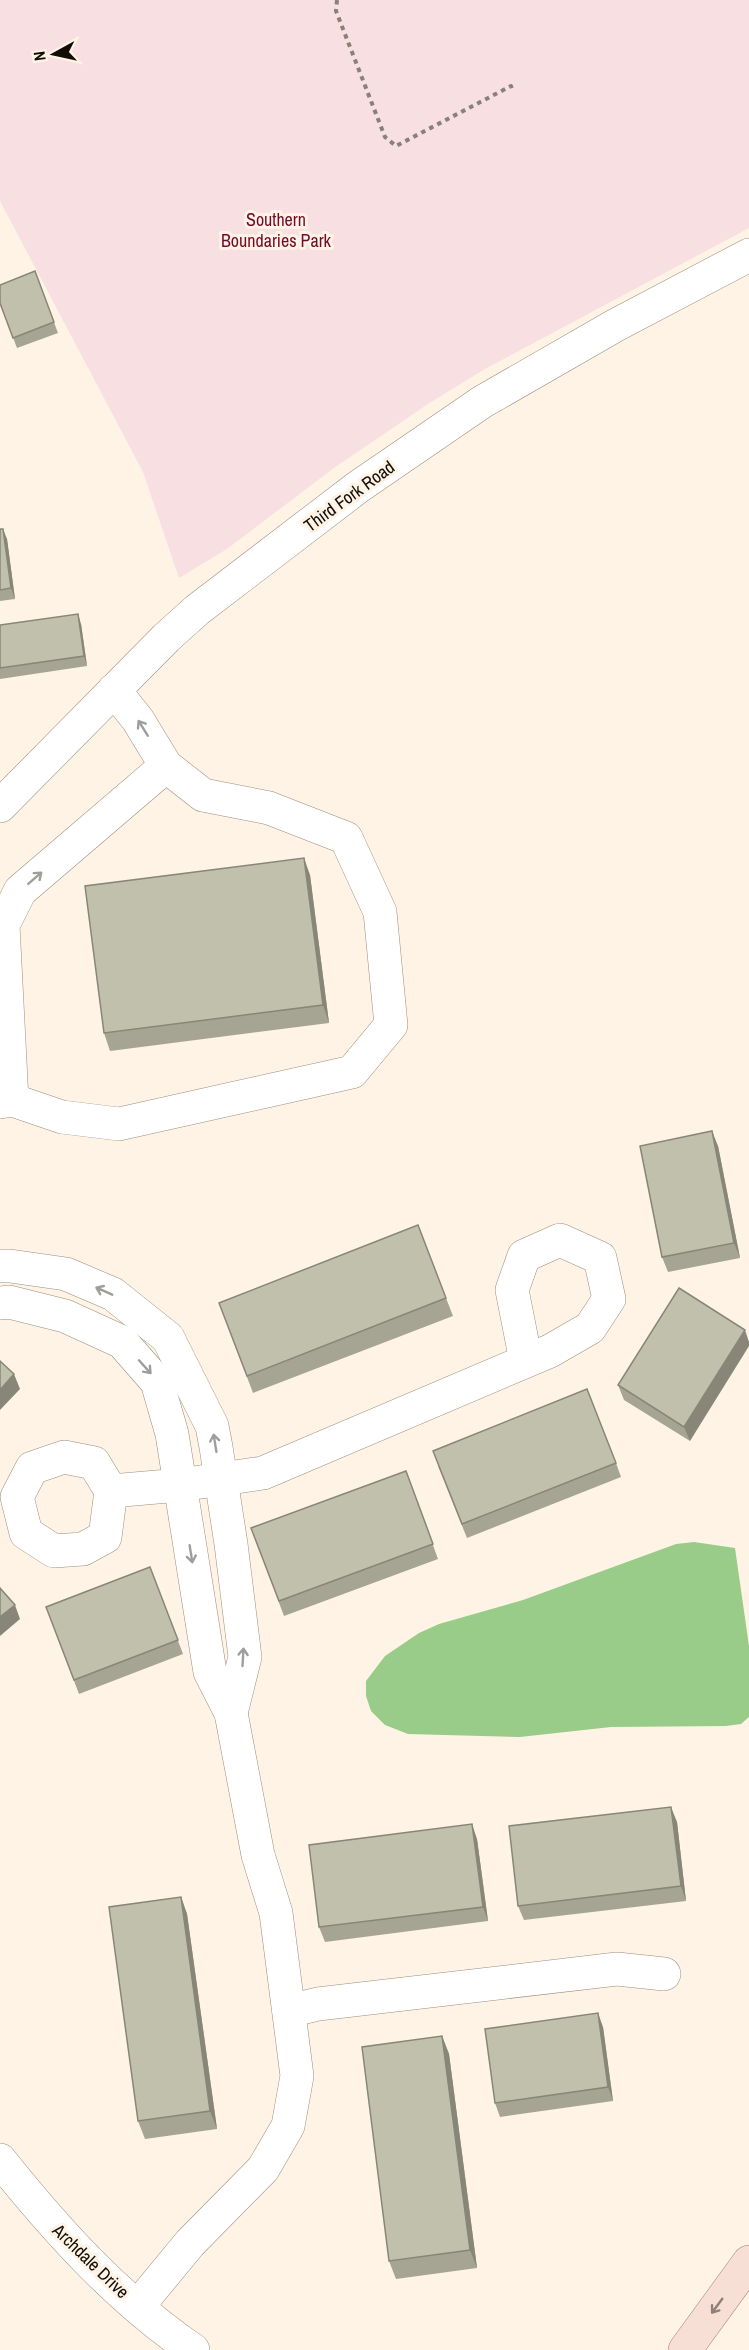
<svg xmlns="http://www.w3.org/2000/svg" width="749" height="2350" viewBox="0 0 749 2350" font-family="'Archivo Narrow',sans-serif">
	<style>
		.green { fill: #f8dfe2 }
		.water { fill: #9c8 }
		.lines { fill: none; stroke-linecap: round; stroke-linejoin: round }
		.minor-casing { stroke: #9b8e7e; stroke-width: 34 }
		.major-casing { stroke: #a4877b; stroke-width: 34 }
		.path { stroke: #898177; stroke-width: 4; stroke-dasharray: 4.5 4.5; stroke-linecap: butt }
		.minor { stroke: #fff; stroke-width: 33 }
		.major { stroke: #f7dfd6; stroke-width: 33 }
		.wall { fill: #a6a594 }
		.shaded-wall { fill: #878678 }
		.building { fill: #c1c0ac; stroke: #878678; stroke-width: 1.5 }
		.oneway { stroke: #a09e9c }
		.oneway2 { stroke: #908079 }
		.labels { text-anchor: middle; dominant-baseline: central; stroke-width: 6; stroke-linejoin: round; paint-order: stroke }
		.park-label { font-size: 18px; fill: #72082d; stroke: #fff3e5 }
		.street-label { font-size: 18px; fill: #120d07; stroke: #fff3e5 }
	</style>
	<rect width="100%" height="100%" fill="#fff3e5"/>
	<path class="green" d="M0,0H749V228L485,369L428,404L334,468L227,549L179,578L143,472L0,201Z"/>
	<path class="water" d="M694,1542L735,1548L749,1646V1717L741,1724L726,1726L611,1727L520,1737L408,1734L385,1725L371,1711L366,1696V1681L385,1656L419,1633L439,1624L523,1600L676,1544Z"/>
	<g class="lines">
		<defs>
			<g id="minor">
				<path d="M0,806L166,638L197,610L358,487L482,402L616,325L749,255"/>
				<path d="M12,1100L3,925L20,891L166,766L138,720L114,690"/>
				<path d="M0,1102L12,1100L62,1117L119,1124L352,1072L391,1025L380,912L346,838L269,808L203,795L166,766"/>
				<path d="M0,1266H10L66,1274L113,1294L168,1338L212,1426L216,1447L231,1544L245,1657L231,1713"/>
				<path d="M0,1303L9,1302L65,1316L122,1342L157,1382L172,1434L210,1672L231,1713L258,1855L276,1913L297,2076L288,2126L263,2169L190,2243L138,2306"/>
				<path d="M64,1457L94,1463L111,1491L105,1537L83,1549L54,1551L26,1533L17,1497L32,1468Z"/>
				<path d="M111,1491L180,1485L263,1473L550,1351L590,1328L609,1299L600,1258L560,1240L524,1256L512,1290L526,1361"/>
				<path d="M289,2011L318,2004L617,1969L664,1974"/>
				<path d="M0,2160C56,2230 118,2299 193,2350"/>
			</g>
			<path id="major" d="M685,2350L749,2262"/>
		</defs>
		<use href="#minor" class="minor-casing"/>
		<use href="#major" class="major-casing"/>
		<path class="path" d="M337,0L336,11L385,137L396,146L511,86L513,92"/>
		<use href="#minor" class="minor"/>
		<use href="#major" class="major"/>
	</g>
	<g class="wall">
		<path d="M35,271L58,333L17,348L0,304Z"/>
		<path d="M0,529L7,539L15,599L0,601Z"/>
		<path d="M81,624L87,666L0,679V625Z"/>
		<path d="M310,875L329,1023L110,1051L104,1033Z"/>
		<path d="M718,1146L740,1258L668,1272L662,1257Z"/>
		<path d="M679,1288L690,1441L624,1400L618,1385Z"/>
		<path d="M446,1298L453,1316L253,1393L219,1303Z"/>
		<path d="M616,1463L621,1477L467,1538L438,1466Z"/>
		<path d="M406,1471L438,1559L284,1616L251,1528Z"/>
		<path d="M150,1567L183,1654L79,1694L46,1607Z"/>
		<path d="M677,1822L686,1901L524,1920L518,1906Z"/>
		<path d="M477,1839L488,1921L325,1942L319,1927Z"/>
		<path d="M181,1897L187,1914L217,2129L145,2139L138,2121Z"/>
		<path d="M603,2027L613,2101L500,2117L495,2103Z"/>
		<path d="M442,2036L449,2054L477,2268L396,2279L389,2261Z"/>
	</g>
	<g class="shaded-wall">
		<path d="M3,529L7,539L15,599L11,588Z"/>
		<path d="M78,614L81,624L87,666L84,656Z"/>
		<path d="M304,858L310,875L329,1023L323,1005Z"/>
		<path d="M712,1131L718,1146L740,1258L734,1243Z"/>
		<path d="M745,1330L749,1342V1346L690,1441L684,1427Z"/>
		<path d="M14,1374L20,1389L0,1410V1390Z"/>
		<path d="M15,1605L20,1619L0,1636V1617Z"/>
		<path d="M671,1807L677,1822L686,1901L681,1886Z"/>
		<path d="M472,1824L477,1839L488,1921L483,1907Z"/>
		<path d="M181,1897L187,1914L217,2129L210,2111Z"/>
		<path d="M598,2013L603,2027L613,2101L608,2087Z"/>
		<path d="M442,2036L449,2054L477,2268L470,2250Z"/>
	</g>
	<g class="building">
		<path d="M35,271L54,322L13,338L0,303V285Z"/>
		<path d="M0,529H3L11,588L0,590Z"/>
		<path d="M78,614L84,656L0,668V625Z"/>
		<path d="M304,858L323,1005L104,1033L85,886Z"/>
		<path d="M712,1131L734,1243L662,1257L640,1146Z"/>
		<path d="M418,1225L446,1298L247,1376L219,1303Z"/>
		<path d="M679,1288L745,1330L684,1427L618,1385Z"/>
		<path d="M0,1361L14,1374L0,1390Z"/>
		<path d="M587,1389L616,1463L462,1524L433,1451Z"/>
		<path d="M406,1471L433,1544L279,1601L251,1528Z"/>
		<path d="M150,1567L178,1640L74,1680L46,1607Z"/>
		<path d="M0,1588L15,1605L0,1617Z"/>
		<path d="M671,1807L681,1886L518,1906L509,1826Z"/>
		<path d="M472,1824L483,1907L319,1927L309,1845Z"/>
		<path d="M181,1897L210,2111L138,2121L109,1907Z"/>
		<path d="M598,2013L608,2087L495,2103L485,2029Z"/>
		<path d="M442,2036L470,2250L389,2261L362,2047Z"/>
	</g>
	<defs><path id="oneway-shaft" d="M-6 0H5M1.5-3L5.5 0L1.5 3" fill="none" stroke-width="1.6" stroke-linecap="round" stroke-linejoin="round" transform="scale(1.5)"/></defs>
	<g class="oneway">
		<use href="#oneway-shaft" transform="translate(143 728) rotate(-122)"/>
		<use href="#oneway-shaft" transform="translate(35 878) rotate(-41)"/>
		<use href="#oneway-shaft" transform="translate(104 1291) rotate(-156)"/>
		<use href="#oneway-shaft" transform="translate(145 1367) rotate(48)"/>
		<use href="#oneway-shaft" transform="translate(215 1443) rotate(-99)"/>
		<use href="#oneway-shaft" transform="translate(191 1554) rotate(81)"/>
		<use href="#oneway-shaft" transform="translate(243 1657) rotate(-87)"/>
	</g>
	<use class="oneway2" href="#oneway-shaft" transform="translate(717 2306) rotate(126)"/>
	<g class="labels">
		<g class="park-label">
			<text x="276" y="219">Southern<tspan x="276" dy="21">Boundaries Park</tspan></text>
		</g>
		<g class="street-label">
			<text transform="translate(349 496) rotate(-36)">Third Fork Road</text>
			<text transform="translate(91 2261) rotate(44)">Archdale Drive</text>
		</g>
	</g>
	<g transform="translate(54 54) rotate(262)" stroke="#fff3e5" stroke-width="4.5" paint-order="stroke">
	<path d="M0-4.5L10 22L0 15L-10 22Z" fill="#120d07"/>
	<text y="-9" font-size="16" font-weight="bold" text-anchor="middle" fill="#120d07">N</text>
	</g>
</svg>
